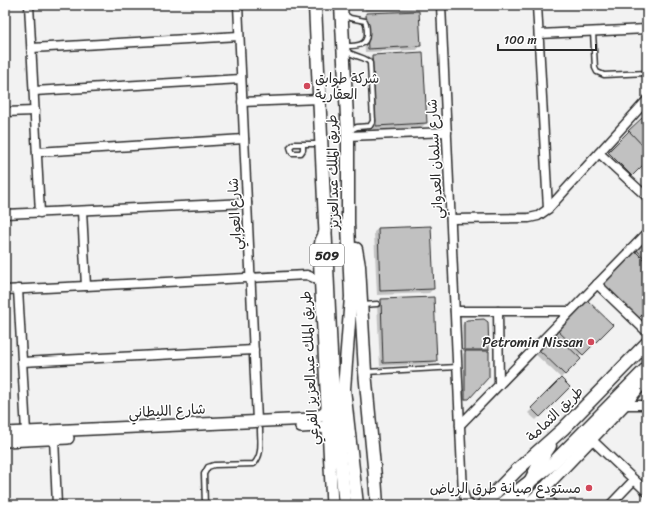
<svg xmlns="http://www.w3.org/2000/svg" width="652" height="510" viewBox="0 0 652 510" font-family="Sriracha,'Playpen Sans Arabic',sans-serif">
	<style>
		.shadow { fill: #0003 }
		.building { fill: #c1c1c1; stroke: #2b2b2b }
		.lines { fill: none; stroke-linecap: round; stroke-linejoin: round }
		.lane-casing { stroke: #2b2b2b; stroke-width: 7 }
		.street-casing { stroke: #2b2b2b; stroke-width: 11 }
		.secondary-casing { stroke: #2b2b2b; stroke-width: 14 }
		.primary-casing { stroke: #2b2b2b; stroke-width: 15 }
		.lane { stroke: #fff; stroke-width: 4 }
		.street { stroke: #fff; stroke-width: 8 }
		.secondary { stroke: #fff; stroke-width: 11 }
		.primary { stroke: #fff; stroke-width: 12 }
		.poi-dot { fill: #d1495b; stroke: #fff; stroke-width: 1.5 }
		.labels { text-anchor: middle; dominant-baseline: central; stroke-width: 3; stroke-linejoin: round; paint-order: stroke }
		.shield { fill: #fff; stroke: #6b6b6b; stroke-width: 1 }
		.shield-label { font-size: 13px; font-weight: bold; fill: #2b2b2b }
		.poi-label { font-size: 14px; fill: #2b2b2b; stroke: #fff; text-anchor: end }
		.street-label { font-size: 14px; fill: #2b2b2b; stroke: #fff }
	</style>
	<rect width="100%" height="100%" fill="#f2f2f2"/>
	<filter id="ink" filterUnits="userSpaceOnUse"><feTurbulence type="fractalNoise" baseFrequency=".025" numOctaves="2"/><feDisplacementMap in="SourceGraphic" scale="8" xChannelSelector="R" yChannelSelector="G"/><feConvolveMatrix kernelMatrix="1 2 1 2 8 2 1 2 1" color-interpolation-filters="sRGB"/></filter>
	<g filter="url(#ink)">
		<g class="shadow">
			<path d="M364,5H418L415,9L365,11Z"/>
			<path d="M367,14L420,46L417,50L365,52L363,18Z"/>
			<path d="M372,56L426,123L422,127L373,130L368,59Z"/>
			<path d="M647,114V159L630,177L607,154Z"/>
			<path d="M378,229L433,289L429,293L377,295L374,232Z"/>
			<path d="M647,237V309L634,321L600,287Z"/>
			<path d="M381,300L436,360L432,364L380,366L377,303Z"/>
			<path d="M586,300L611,325L578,358L579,359L561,378L533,352Z"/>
			<path d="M464,323L488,349L485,352L488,376L466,400H464L463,354L466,351H463L462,325Z"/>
			<path d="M561,380L569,387L536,420L528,413Z"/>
		</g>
		<g class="building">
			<path d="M368,5H419L368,7Z"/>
			<path d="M419,11L421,46L368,49L366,13Z"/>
			<path d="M423,52L427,123L376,126L372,55Z"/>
			<path d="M647,113V121L643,117Z"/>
			<path d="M643,117L647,121V150L628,131Z"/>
			<path d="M629,131L647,150V161L632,176L608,152Z"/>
			<path d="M431,226L434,289L380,291L378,228Z"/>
			<path d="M647,236V261L635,248Z"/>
			<path d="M635,251L647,263V310L638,319L603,283Z"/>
			<path d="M434,297L437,361L383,363L381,299Z"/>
			<path d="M586,299L613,325L583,355L556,329Z"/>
			<path d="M484,319L488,322L489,350H464V322L467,320Z"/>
			<path d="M552,331L581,359L565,375L536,347Z"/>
			<path d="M465,351H489V377L469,399H465Z"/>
			<path d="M561,378L570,387L540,417L531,408Z"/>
		</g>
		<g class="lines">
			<defs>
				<g id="lane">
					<path d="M344,14L350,18L365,21C367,25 367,29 367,34C367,47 354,46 344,46"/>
					<path d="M593,32L595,68L597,72L604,75L647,73"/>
					<path d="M346,50C354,58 366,56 370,63L373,121L370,126L357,127L349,131"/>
					<path d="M303,144V150L301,153H292L290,147L293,144H320"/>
					<path d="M362,305L377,304"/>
					<path d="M366,372L457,367"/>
					<path d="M205,505L204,474L208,467L214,465L254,464C263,454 260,441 260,429"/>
				</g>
				<g id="street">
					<path d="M29,5L40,213"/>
					<path d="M238,5L257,421"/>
					<path d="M441,5L463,493L466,501L470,505"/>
					<path d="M537,5L548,209"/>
					<path d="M539,34L647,29"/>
					<path d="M32,48L239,36"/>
					<path d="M34,91L241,79"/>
					<path d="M242,102L320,99"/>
					<path d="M5,112L35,111"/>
					<path d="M348,136L447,132"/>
					<path d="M37,152L244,139"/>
					<path d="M599,153L647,197"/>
					<path d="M82,211L86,286"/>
					<path d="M5,214L247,203"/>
					<path d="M451,219L529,218L538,216L548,209L647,100"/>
					<path d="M597,284L647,332"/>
					<path d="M18,289L26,432"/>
					<path d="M5,290L307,275L314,278L320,282"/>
					<path d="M455,311H570"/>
					<path d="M498,311L499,385"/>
					<path d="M22,362L254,350"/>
					<path d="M624,405H647"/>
					<path d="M460,425L647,233"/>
					<path d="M54,438L57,505"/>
					<path d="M591,439L647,492"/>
					<path d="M541,492L553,505"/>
					<path d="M610,505L634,480"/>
				</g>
				<g id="secondary">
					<path d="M326,230L321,241L319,252L332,505"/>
					<path d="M301,427L317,426L328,429"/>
					<path d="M5,433L311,419L320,416L327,410"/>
					<path d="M5,441L68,438"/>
					<path d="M528,505L624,405L647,378"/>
				</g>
				<g id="primary">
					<path d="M315,5L332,375L345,505"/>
					<path d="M341,5L348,136V223L351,297L344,389L357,505"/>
					<path d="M356,249L359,266L365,372L375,477L377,505"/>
					<path d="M483,505L517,470L563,429L647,343"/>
					<path d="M500,505L552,464L647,368"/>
					<path d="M516,505C530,487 536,465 550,446"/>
				</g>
			</defs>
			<use href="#lane" class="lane-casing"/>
			<use href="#street" class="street-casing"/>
			<use href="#secondary" class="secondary-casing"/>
			<use href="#primary" class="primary-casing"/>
			<use href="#lane" class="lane"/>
			<use href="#street" class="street"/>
			<use href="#secondary" class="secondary"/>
			<use href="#primary" class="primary"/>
		</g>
	</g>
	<g class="poi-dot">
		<circle cx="307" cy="86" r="4"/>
		<circle cx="591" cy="342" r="4"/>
		<circle cx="589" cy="488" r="4"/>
	</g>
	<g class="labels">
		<rect class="shield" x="310" y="244" width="34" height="22" rx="3"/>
		<g class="shield-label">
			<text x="327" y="255">509</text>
		</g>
		<g class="poi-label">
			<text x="315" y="78" text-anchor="start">شركة طوابق<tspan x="315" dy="16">العقارية</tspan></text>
			<text x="583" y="342">Petromin Nissan</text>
			<text x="581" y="488">مستودع صيانة طرق الرياض</text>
		</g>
		<g class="street-label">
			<text transform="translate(435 159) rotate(-93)">شارع سلمان العدواني</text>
			<text transform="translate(333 172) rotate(-91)">طريق الملك عبدالعزيز</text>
			<text transform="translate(235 214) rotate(-93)">شارع العوابي</text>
			<text transform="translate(310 368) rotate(-93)">طريق الملك عبدالعزيز الفرعي</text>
			<text transform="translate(167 411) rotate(-3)">شارع الليطاني</text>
			<text transform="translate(555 414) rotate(-44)">طريق الثمامة</text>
		</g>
	</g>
	<rect width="652" height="510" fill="none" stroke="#fff" stroke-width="20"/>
	<rect x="10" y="10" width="632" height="490" fill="none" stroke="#2b2b2b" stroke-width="1.5" filter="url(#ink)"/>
	<path d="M498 44v6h98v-6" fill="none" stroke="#2b2b2b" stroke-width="2"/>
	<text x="504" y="44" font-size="12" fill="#2b2b2b" stroke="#ffffff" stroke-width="3" paint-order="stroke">100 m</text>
</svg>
